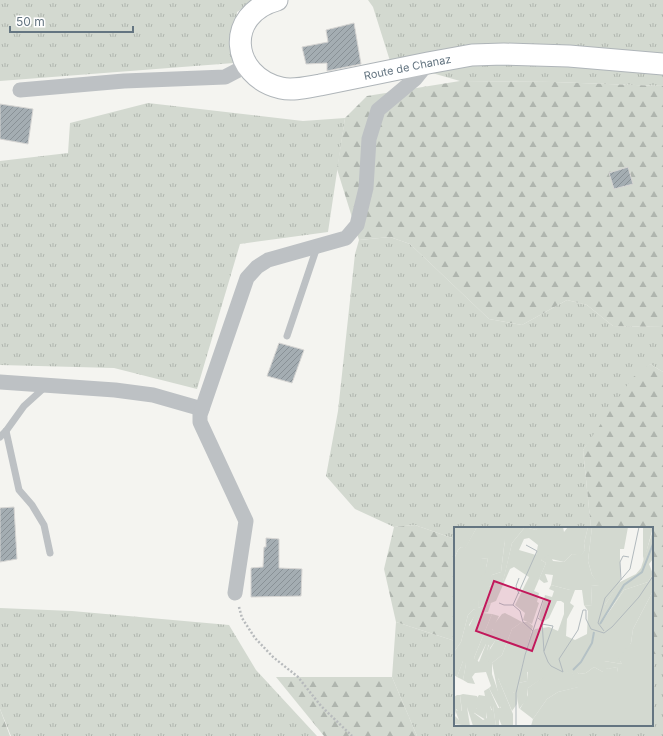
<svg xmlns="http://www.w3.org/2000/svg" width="663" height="736" viewBox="0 0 663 736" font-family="Inter,sans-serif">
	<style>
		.grass { fill: url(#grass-tufts) }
		.forest { fill: url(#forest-firs) }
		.building { fill: url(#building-hatch); stroke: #d6d5d3 }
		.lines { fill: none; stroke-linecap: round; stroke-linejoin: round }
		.secondary-casing { stroke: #afb5b9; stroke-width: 23 }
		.path { stroke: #b7babc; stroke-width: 2.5; stroke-dasharray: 2 2; stroke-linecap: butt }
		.lane { stroke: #bdc1c4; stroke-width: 7 }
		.street { stroke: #bdc1c4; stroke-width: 15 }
		.secondary { stroke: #fff; stroke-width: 21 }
		.labels { text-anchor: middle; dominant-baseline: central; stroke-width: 4; stroke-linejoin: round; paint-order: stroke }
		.street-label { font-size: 11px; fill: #647581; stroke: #fff }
		.inset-river { fill: none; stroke: #b4c1c5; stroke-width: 2 }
		.inset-road { fill: none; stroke: #b1b9bd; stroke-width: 1 }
		.view { fill: #c2185b; fill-opacity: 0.15; stroke: #c2185b; stroke-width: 2 }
		.inset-edge { fill: none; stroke: #647581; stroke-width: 2 }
	</style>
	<defs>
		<pattern id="grass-tufts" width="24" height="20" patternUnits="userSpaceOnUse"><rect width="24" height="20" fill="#d3d9d0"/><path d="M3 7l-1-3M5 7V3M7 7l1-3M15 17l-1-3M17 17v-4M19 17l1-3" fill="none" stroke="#afb5ae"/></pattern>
		<pattern id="forest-firs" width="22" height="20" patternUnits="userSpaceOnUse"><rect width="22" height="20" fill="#d3d9d0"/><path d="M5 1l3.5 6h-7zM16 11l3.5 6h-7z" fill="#afb5ae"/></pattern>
		<pattern id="building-hatch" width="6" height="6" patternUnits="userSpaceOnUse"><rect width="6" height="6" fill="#a4adb2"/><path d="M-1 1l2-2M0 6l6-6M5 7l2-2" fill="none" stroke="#899196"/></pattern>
	</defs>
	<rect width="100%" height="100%" fill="#f4f4f0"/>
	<g class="grass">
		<path d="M0,0H256L237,12L234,63L0,81Z"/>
		<path d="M368,0H663V86L553,82L460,81L390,61L373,7Z"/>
		<path d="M148,103L303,121L345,118L328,232L240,244L197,389L114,368L0,365V161L68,153L70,123Z"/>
		<path d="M390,237L410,244L489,319L522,325L567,300L587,305L613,326L663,327V372L650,364L583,450L591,528H455V539L415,525L394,527L355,509L326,476L338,411L355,254L359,240Z"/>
		<path d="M0,608L72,611L229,625L256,670L317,736H11L0,709Z"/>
		<path d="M396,622L455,641V725H652V654H663V736H417L392,677Z"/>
	</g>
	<g class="forest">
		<path d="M460,81L553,82L663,86V327L613,326L587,305L567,300L522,325L489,319L410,244L390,237L359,240L337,169L345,118L367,96Z"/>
		<path d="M650,364L663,372V654H652V528H591L583,450L632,378Z"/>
		<path d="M415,525L455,539V641L396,622L384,569L394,527Z"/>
		<path d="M276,677H392L417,736H324Z"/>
		<path d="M0,709L10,736H11H0Z"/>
	</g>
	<g class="building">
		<path d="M354,23L361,64L327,71V63L306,64L302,47L328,42L326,30Z"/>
		<path d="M0,104L33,109L28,144L0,139Z"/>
		<path d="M628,167L633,184L614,189L609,173Z"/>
		<path d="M279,343L304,350L292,383L267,376Z"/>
		<path d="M14,507L17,559L0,562V508Z"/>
		<path d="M266,538L279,539V568L302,569L301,596L251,597V568L263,567L264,547H266Z"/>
	</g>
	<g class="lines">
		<defs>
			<g id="secondary">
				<path id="s1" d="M277,0C225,14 230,76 281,88C293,91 308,87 320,85L428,63L472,55L504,54L569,56L663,64"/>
			</g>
		</defs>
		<use href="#secondary" class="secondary-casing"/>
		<path class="path" d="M239,607L242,618L255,638L273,657L298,677L321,706L352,736"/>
		<g class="lane">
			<path d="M287,336L317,247"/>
			<path d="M6,431L19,490L32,505L44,525L50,553"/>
			<path d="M0,437L6,431L24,406L45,387"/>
		</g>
		<g class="street">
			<path d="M20,90L124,81L225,77L246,66"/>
			<path d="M0,382L115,390L153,395L202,409"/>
			<path d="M235,593L246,521L200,422V415L247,278L257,267L268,260L346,238L357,225L366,188L369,139L378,110L415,79L428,63"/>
		</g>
		<use href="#secondary" class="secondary"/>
	</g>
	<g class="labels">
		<g class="street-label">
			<text stroke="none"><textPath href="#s1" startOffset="255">Route de Chanaz</textPath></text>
		</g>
	</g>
	<g transform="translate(454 527)">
		<rect width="199" height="199" fill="#f4f4f0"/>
		<path d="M0,0H23L11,22L7,20L4,23L0,32ZM71,0L82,3L84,0H109L110,5L114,0H134L130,16L131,23L127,29L118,27L110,35L93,31L87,33L92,36L80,64L85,66L83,75L85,76L78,97L69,93L71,86L61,78L75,50L60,40L56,42L42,74L24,81L26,32L34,31L32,41L51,11L47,45L38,48L35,60L40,55L49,54L58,16ZM75,11L84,18L82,28L65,23L70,12ZM138,0H174L170,22H166V55L151,78L150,92L170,63L194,55L199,47V64L179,102L177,116L166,134L168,137L150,134L153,142L163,140L164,145H149L140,140L132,146L125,147L121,143L113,146L118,145L125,160L104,165L93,172L79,192L66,182L74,168V161L88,151L83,143L73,145V154L65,156L63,177L58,184L44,151L60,166L77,107L81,102L95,100L104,104L110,87V76L107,74H103L95,91L89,95L85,90L91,68L98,70L100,64L95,62L97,58L116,63V76L120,79L113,92L112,109L121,113L133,107L134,84L130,78L138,79L137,59L145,58L138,48L134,34ZM189,0H199L190,34L189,29ZM20,82L23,85L15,98L18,104L28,86L38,87L20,131L25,135L32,117L35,116L33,124H35L41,114H49L37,101L48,87L51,86L68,95L58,102L48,128L38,136V147L48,176L46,182L35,161L37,159L32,145L21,146L18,150L21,157L14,156L9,153L12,137L9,134L3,150L0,148V125L7,115L14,88ZM9,167L23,169V181L20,186L29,193L33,191V185L38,183L36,179H39L42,199H19L13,180L16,199L0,197V193H5L1,183L8,184L6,168Z" fill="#d3d9d0" fill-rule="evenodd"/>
		<path d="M23,0H84L82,3L71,0L58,16L49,55H40L35,60L34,55L38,48L47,45L51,12L45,40L34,45L32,41L34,31L27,32L32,46L26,50L34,64L25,73L24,81L37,76L34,85L28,86L18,105L14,102L22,85L20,82L14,88L7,115L0,125V32L4,23L7,20L11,21ZM134,0H138L134,34L138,48L146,58L137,59L138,79L130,78L128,63H121L116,76V63L97,58L99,48L91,47L94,55L90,56L85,52L92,36L87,33L89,31L96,28L99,34L110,35L118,27L127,28L131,23L130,16ZM199,3V32L195,37L199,47L194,55L170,63L147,95L151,78L161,62L166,55L182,47L187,41ZM199,64V199H77L79,192L93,172L104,165L124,160L118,146L113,147L115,142L120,140L125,147L132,146L140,140L149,145H164L163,140L154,142L145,139L150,134L168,137L164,131L177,116L179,102ZM38,87L45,89L38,103L46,106L50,113L41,114L36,121L35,135L31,129L35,118L32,117L23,135L20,131ZM68,95H74L79,99L61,165L60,166L52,161L44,151L59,187V198L48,199L45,192V199H42L39,179H36L38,185H33L32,193L19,185L23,181L22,172L25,168L31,169L30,164L35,161L44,181H47L38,136L48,128L58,102ZM10,131L12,137L9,153L3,150ZM74,142L85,143L92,149L74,161L73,172L65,182L63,169L65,156L73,154ZM3,168H6L8,187L2,182L1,189L5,193H0V170Z" fill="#d3d9d0"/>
		<path class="inset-river" d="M146,97L170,58L188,45L199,17M119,143L127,135L138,116L140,105"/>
		<path class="inset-road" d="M65,51L62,59L65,67M167,53L166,35L169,29L175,30M45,76L50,78H59L66,84L69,95L79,104M59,78L83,24L72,18M84,91L88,94L90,125L94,135L97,139L109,145M88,97L99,99L90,124M150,104L144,96L151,71L176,42L185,0M109,145L105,132L124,103L129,83H132V92L137,102L150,106L158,100L185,70L199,49M62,199V166L71,128L89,73"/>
		<path class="view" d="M40,54L96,74L78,124L22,104Z"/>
		<rect width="199" height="199" class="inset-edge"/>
	</g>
	<path d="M10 26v6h123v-6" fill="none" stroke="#647581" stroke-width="2"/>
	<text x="16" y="26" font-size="12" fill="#647581" stroke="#ffffff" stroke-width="3" paint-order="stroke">50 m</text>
</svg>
